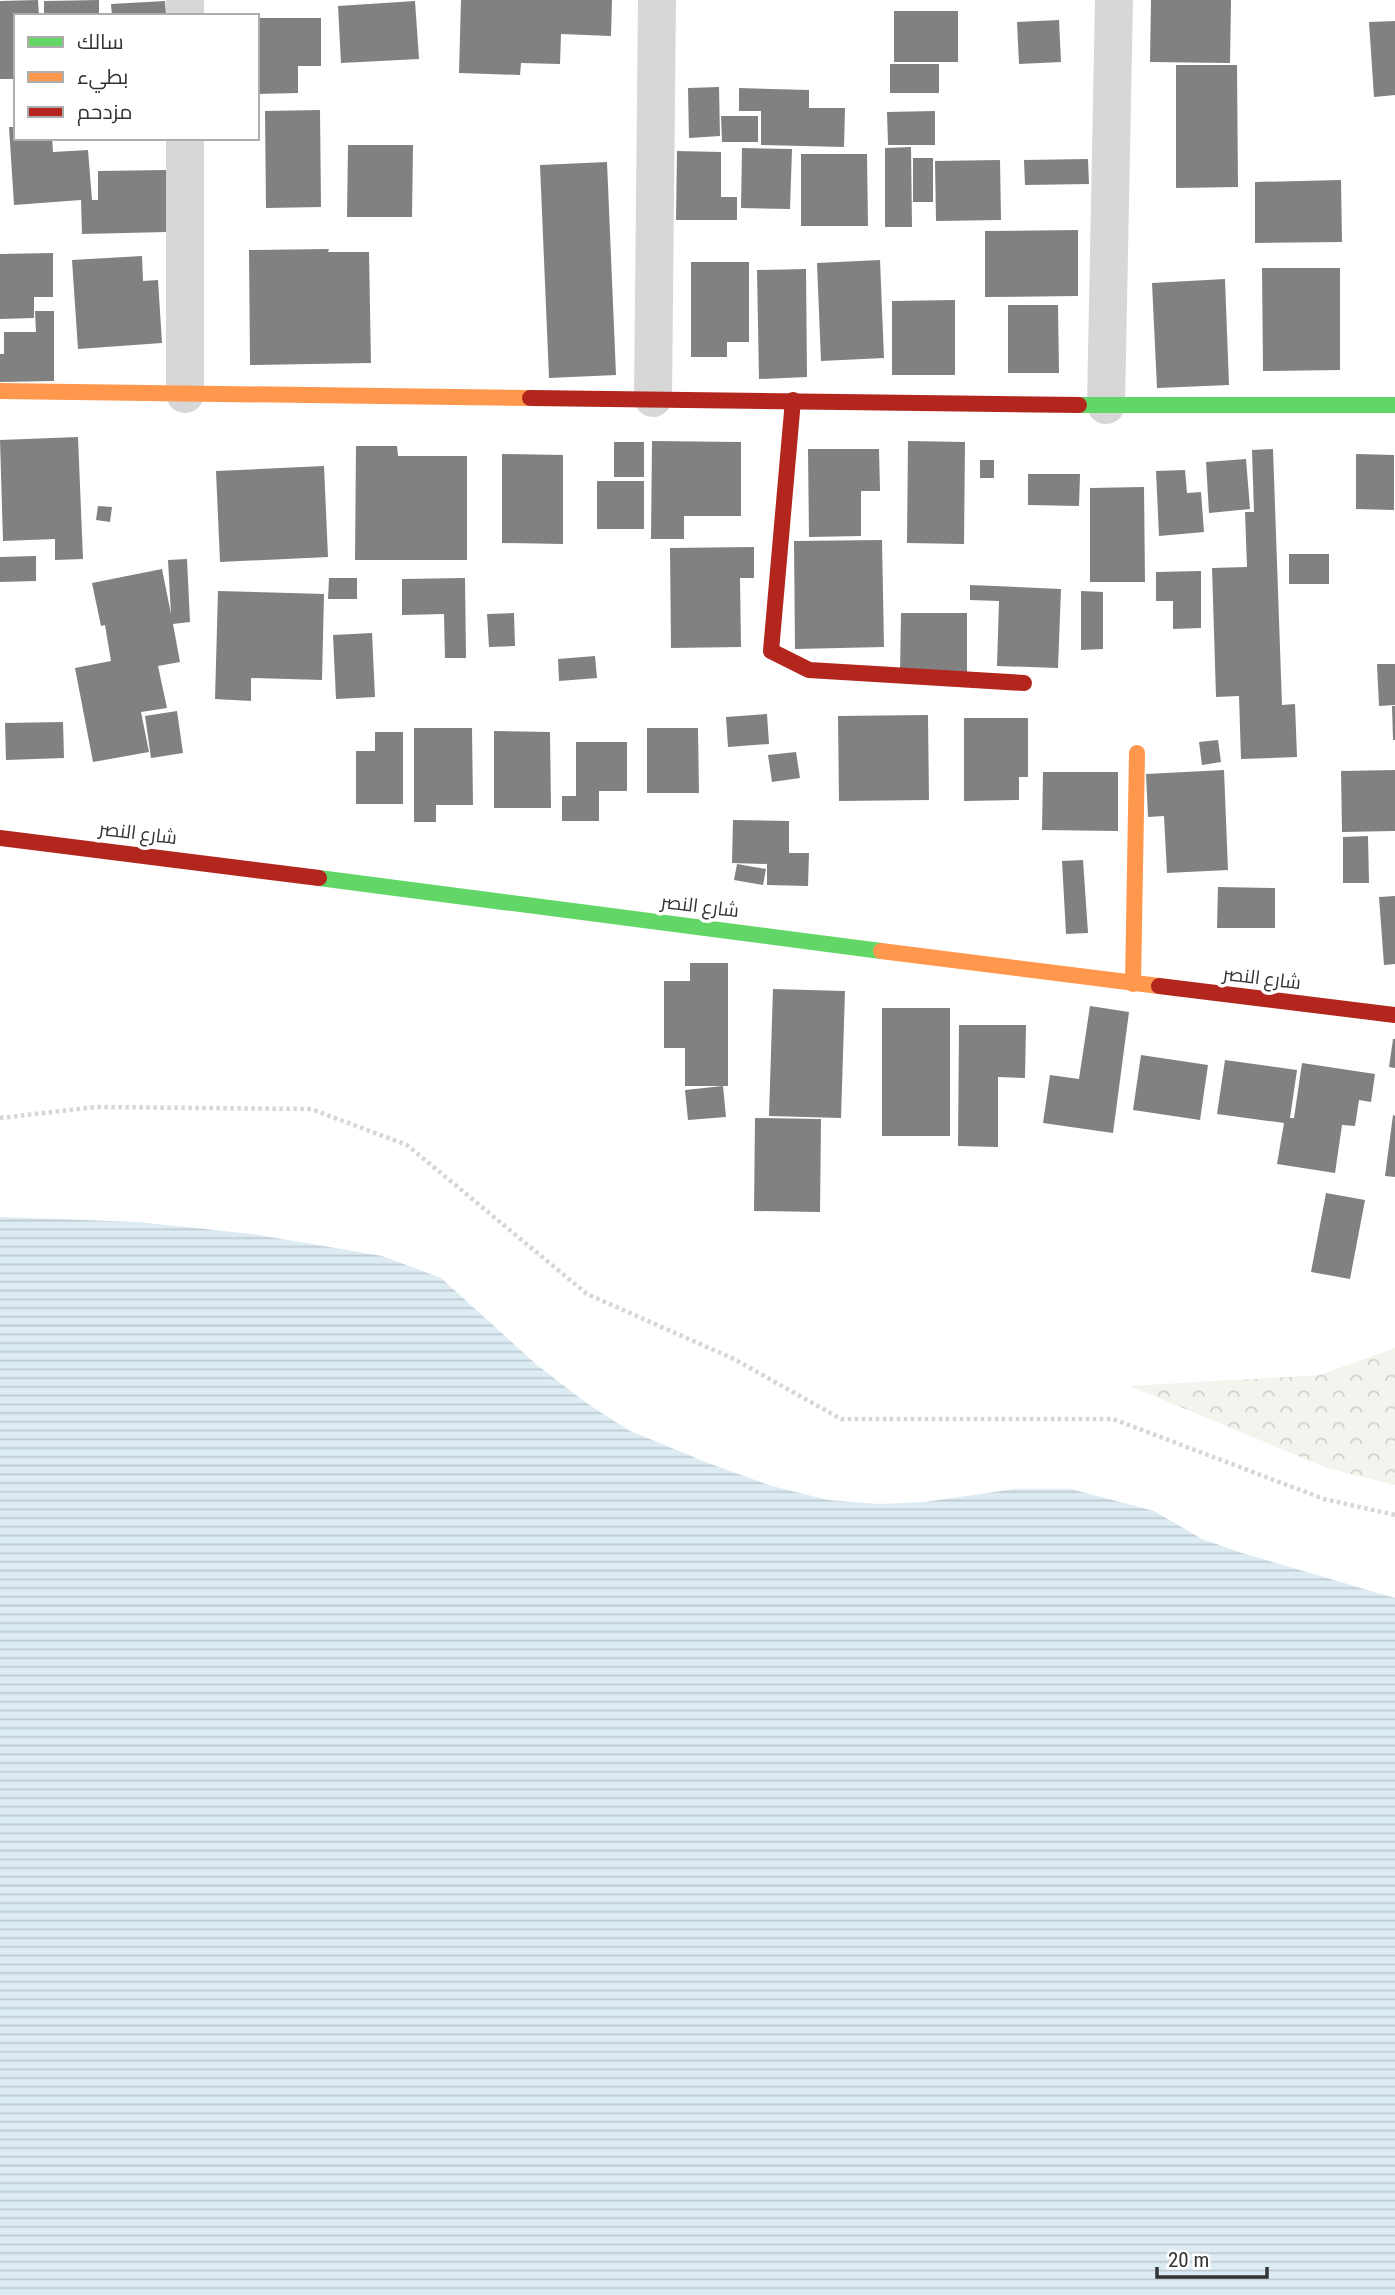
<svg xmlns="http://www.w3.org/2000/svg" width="1395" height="2295" viewBox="0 0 1395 2295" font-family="'Roboto Condensed',Cairo,sans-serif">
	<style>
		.forest { fill: url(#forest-crowns) }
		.water { fill: url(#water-rules) }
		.building { fill: #818181 }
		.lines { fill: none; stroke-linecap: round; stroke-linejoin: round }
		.path { stroke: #d6d6d6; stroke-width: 4.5; stroke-dasharray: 3.5 3.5; stroke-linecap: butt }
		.street { stroke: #d7d7d7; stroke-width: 38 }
		.fast { stroke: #63d668; stroke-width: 16 }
		.slow { stroke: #ff974d; stroke-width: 16 }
		.jam { stroke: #b3261e; stroke-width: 16 }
		.labels { text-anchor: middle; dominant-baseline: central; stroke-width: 7; stroke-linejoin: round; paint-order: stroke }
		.street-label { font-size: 19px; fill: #333; stroke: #fff }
	</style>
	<defs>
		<pattern id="forest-crowns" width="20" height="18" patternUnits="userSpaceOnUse" patternTransform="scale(1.75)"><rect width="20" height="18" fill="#f1f5ed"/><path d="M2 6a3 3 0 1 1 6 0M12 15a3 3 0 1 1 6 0" fill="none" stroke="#cfd2cc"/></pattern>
		<pattern id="water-rules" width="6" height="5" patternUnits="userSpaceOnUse" patternTransform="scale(1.75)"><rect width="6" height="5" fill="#ddebf3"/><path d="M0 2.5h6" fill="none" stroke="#becad1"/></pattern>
	</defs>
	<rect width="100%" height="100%" fill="#fff"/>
	<path class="forest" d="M1395,1348V1485L1327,1468L1130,1386L1320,1375Z"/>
	<path class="water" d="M0,1217L138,1222L252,1234L382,1256L441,1278L537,1365L585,1402L628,1430L708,1463L772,1486L828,1500L879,1504L924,1502L1015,1489H1071L1154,1511L1202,1539L1242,1553L1395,1598V2295H0Z"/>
	<g class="building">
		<path d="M38,0L39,16H16V79H0V1Z"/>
		<path d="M99,0V16H44V1Z"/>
		<path d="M461,0H612L611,36L561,34L560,64L521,63L520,75L459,73Z"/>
		<path d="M1151,0H1231L1230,63L1150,62Z"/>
		<path d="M165,1L166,16H112L111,4Z"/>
		<path d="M415,1L419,59L341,63L338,6Z"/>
		<rect x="894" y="11" width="64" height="51"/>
		<path d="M257,18H321V66H298V93L257,94Z"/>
		<path d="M1059,20L1061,62L1019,64L1017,22Z"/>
		<path d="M1395,21V95L1374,97L1369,22Z"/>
		<rect x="890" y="64" width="49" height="29"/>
		<path d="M1176,65H1237L1238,187L1176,188Z"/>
		<path d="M719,87L720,136L689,138L688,88Z"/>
		<path d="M739,88L809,90V108H845L844,147L761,145V111H739Z"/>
		<path d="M320,110L321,207L266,208L265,111Z"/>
		<path d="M935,111V145H888L887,112Z"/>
		<path d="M721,116H758V142H722Z"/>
		<path d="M9,127H16V138H52L53,152L88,150L92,200H98V171L166,170L167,232L82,234L81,200L14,205Z"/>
		<path d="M348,145H413L412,217H347Z"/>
		<path d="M911,147L912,227H885V148Z"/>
		<path d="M742,148L792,149L790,209L741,208Z"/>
		<path d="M677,151L721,152V197H737V220H676Z"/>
		<path d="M801,154H867L868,226H801Z"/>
		<rect x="913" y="158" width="20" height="44"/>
		<path d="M1088,159L1089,184L1025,185L1024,160Z"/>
		<path d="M1000,160L1001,220L936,221L935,161Z"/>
		<path d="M607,162L616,375L549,378L540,165Z"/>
		<path d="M1341,180L1342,242L1255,243V182Z"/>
		<path d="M1078,230V296L985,297V231Z"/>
		<path d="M329,249L328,252H369L371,363L250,365L249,250Z"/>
		<path d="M53,253V297H34V318L0,319V254Z"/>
		<path d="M142,256L143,281L158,280L162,343L78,349L72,260Z"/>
		<path d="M880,260L884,358L821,361L817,263Z"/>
		<path d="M691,262H749V342H727V357H691Z"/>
		<path d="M1262,268H1340V370L1263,371Z"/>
		<path d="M806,269L807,377L759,379L757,270Z"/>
		<path d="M1225,279L1229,385L1157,388L1152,283Z"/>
		<path d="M955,300V375H892V301Z"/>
		<path d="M1008,305H1058L1059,373H1008Z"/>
		<path d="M35,311H54V381L0,382V354H4V332H36Z"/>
		<path d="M78,437L83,559L55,560V539L3,541L0,440Z"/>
		<path d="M652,441L741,442V516H684V539H651Z"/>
		<path d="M908,441L965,442L964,544L907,543Z"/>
		<rect x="614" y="442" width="30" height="35"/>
		<path d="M356,446H397L398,456H467V560H355Z"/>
		<path d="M808,449H879L880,491H861V536L809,537Z"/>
		<path d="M1273,449L1282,705L1295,704L1297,757L1241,759L1239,696L1216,697L1212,568L1247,567L1245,512H1254L1252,450Z"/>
		<path d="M502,454L563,455V544L502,543Z"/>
		<path d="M1356,454L1394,455V510L1356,509Z"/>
		<path d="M1246,459L1250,509L1209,513L1206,462Z"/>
		<rect x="980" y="460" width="14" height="18"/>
		<path d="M324,466L328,557L220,562L216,471Z"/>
		<path d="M1185,470L1187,493L1201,492L1204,532L1159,536L1156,471Z"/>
		<path d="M1028,474H1080L1079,506L1028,505Z"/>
		<rect x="597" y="481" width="47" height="48"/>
		<path d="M1144,487L1145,582H1090V488Z"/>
		<path d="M98,506L112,507L110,522L96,520Z"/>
		<path d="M882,540L884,647L795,649L794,541Z"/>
		<path d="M754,547V578H740L741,647L671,648L670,548Z"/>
		<rect x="1289" y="554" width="40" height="30"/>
		<path d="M36,556V581L0,582V557Z"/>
		<path d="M187,559L190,622L173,624L180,662L158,666L167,708L141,712L149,752L93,762L75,668L111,661L105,625L101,626L92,583L162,569L171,614L168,560Z"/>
		<path d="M1201,571V628L1173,629V601H1156V572Z"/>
		<path d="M329,578H357V599H328Z"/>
		<path d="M465,578L466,658H445L444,614L402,615V579Z"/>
		<path d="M970,585L1061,589L1058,668L997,666L999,601L970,600Z"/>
		<path d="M218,591L324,594L322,680L251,678V701L215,699Z"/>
		<path d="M1081,591L1103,592V649L1081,650Z"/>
		<path d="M514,613L515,646L489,647L487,614Z"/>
		<path d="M901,613H967V673H900Z"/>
		<path d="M372,633L375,697L336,699L333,635Z"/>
		<path d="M595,656L597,678L559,681L558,659Z"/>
		<path d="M1377,664H1395V705L1379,706Z"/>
		<path d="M1392,706H1395V740H1393Z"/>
		<path d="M177,711L183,753L151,758L145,716Z"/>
		<path d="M767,714L769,744L728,747L726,717Z"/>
		<path d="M928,715L929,800L839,801L838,716Z"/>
		<path d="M964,718H1028V777H1019V800L964,801Z"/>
		<path d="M63,722L64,758L6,760L5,723Z"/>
		<path d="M414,728H472L473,805H436V822H414Z"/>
		<path d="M647,728H698L699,793H647Z"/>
		<path d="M494,731L550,732L551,808H494Z"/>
		<path d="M375,732H403V804H356V751H375Z"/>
		<path d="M1218,740L1221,762L1202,765L1199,742Z"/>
		<path d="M576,742H627V791H599V821H562V796H576Z"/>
		<path d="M796,752L800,778L772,782L768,755Z"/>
		<path d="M1224,770L1228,870L1167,873L1164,816L1148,817L1146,774Z"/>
		<path d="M1395,770V831L1342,832L1341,771Z"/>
		<path d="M1043,772H1118V831L1042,830Z"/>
		<path d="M733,820L789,821V853H809L808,886L767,885V864L732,863Z"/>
		<path d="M1368,836L1369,883H1343V837Z"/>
		<path d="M1083,860L1088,933L1066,934L1062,861Z"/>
		<path d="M737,864L766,869L763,885L734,880Z"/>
		<path d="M1218,887L1275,888V928H1217Z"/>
		<path d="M1395,896V964L1384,965L1379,897Z"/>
		<path d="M690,963H728V1086H685V1048H664V981H690Z"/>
		<path d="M773,989L845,991L841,1118L769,1116Z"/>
		<path d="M1090,1006L1129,1012L1113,1133L1043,1123L1050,1075L1079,1079Z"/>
		<rect x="882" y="1008" width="68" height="128"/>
		<path d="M959,1025H1026L1025,1078L998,1077V1147L958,1146Z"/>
		<path d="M1393,1039H1395V1068L1389,1067Z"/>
		<path d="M1141,1055L1208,1065L1200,1120L1133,1110Z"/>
		<path d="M1225,1060L1297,1070L1290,1118H1294L1302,1063L1375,1074L1371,1102L1359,1100L1355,1126L1342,1125L1335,1173L1277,1164L1284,1123L1217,1114Z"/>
		<path d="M723,1086L726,1117L688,1120L685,1090Z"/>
		<path d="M1393,1115L1395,1116V1177L1385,1176Z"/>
		<path d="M755,1118L821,1119L820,1212L754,1211Z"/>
		<path d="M1326,1193L1365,1200L1350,1279L1311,1272Z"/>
	</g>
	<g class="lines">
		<path class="path" d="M0,1118L96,1107L311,1109L407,1145L587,1294L734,1359L841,1419H1113L1324,1499L1395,1515"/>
		<g class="street">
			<path d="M185,0V16"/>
			<path d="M185,138V394"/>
			<path d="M653,398L657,0"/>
			<path d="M1106,405L1114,0"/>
		</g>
		<g class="fast">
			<path d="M1079,405H1395"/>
			<path d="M319,878L881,951"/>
		</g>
		<g class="slow">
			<path d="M0,391L530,398"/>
			<path d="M881,951L1159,986"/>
			<path d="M1133,984L1137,753"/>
		</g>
		<g class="jam">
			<path d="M530,398L1079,405"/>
			<path d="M793,400L771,651L809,670L1024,683"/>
			<path d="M0,838L319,878"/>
			<path d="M1159,986L1395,1015"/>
		</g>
	</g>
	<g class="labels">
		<g class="street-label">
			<text transform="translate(138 833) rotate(7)">شارع النصر</text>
			<text transform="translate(700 906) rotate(7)">شارع النصر</text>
			<text transform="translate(1262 978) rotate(7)">شارع النصر</text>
		</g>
	</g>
	<rect x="14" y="14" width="245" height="126" fill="#ffffff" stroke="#adadad" stroke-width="2"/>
	<rect x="28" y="37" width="35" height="10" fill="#63d668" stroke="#adadad" stroke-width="2"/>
	<text x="77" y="49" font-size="21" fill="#333333">سالك</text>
	<rect x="28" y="72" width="35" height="10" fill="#ff974d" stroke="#adadad" stroke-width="2"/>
	<text x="77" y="84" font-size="21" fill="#333333">بطيء</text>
	<rect x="28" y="107" width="35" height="10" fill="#b3261e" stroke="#adadad" stroke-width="2"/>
	<text x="77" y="119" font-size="21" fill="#333333">مزدحم</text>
	<path d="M1157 2267v10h110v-10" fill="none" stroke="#333333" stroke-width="3.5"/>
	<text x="1168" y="2267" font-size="21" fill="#333333" stroke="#ffffff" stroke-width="5" paint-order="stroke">20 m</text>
</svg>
